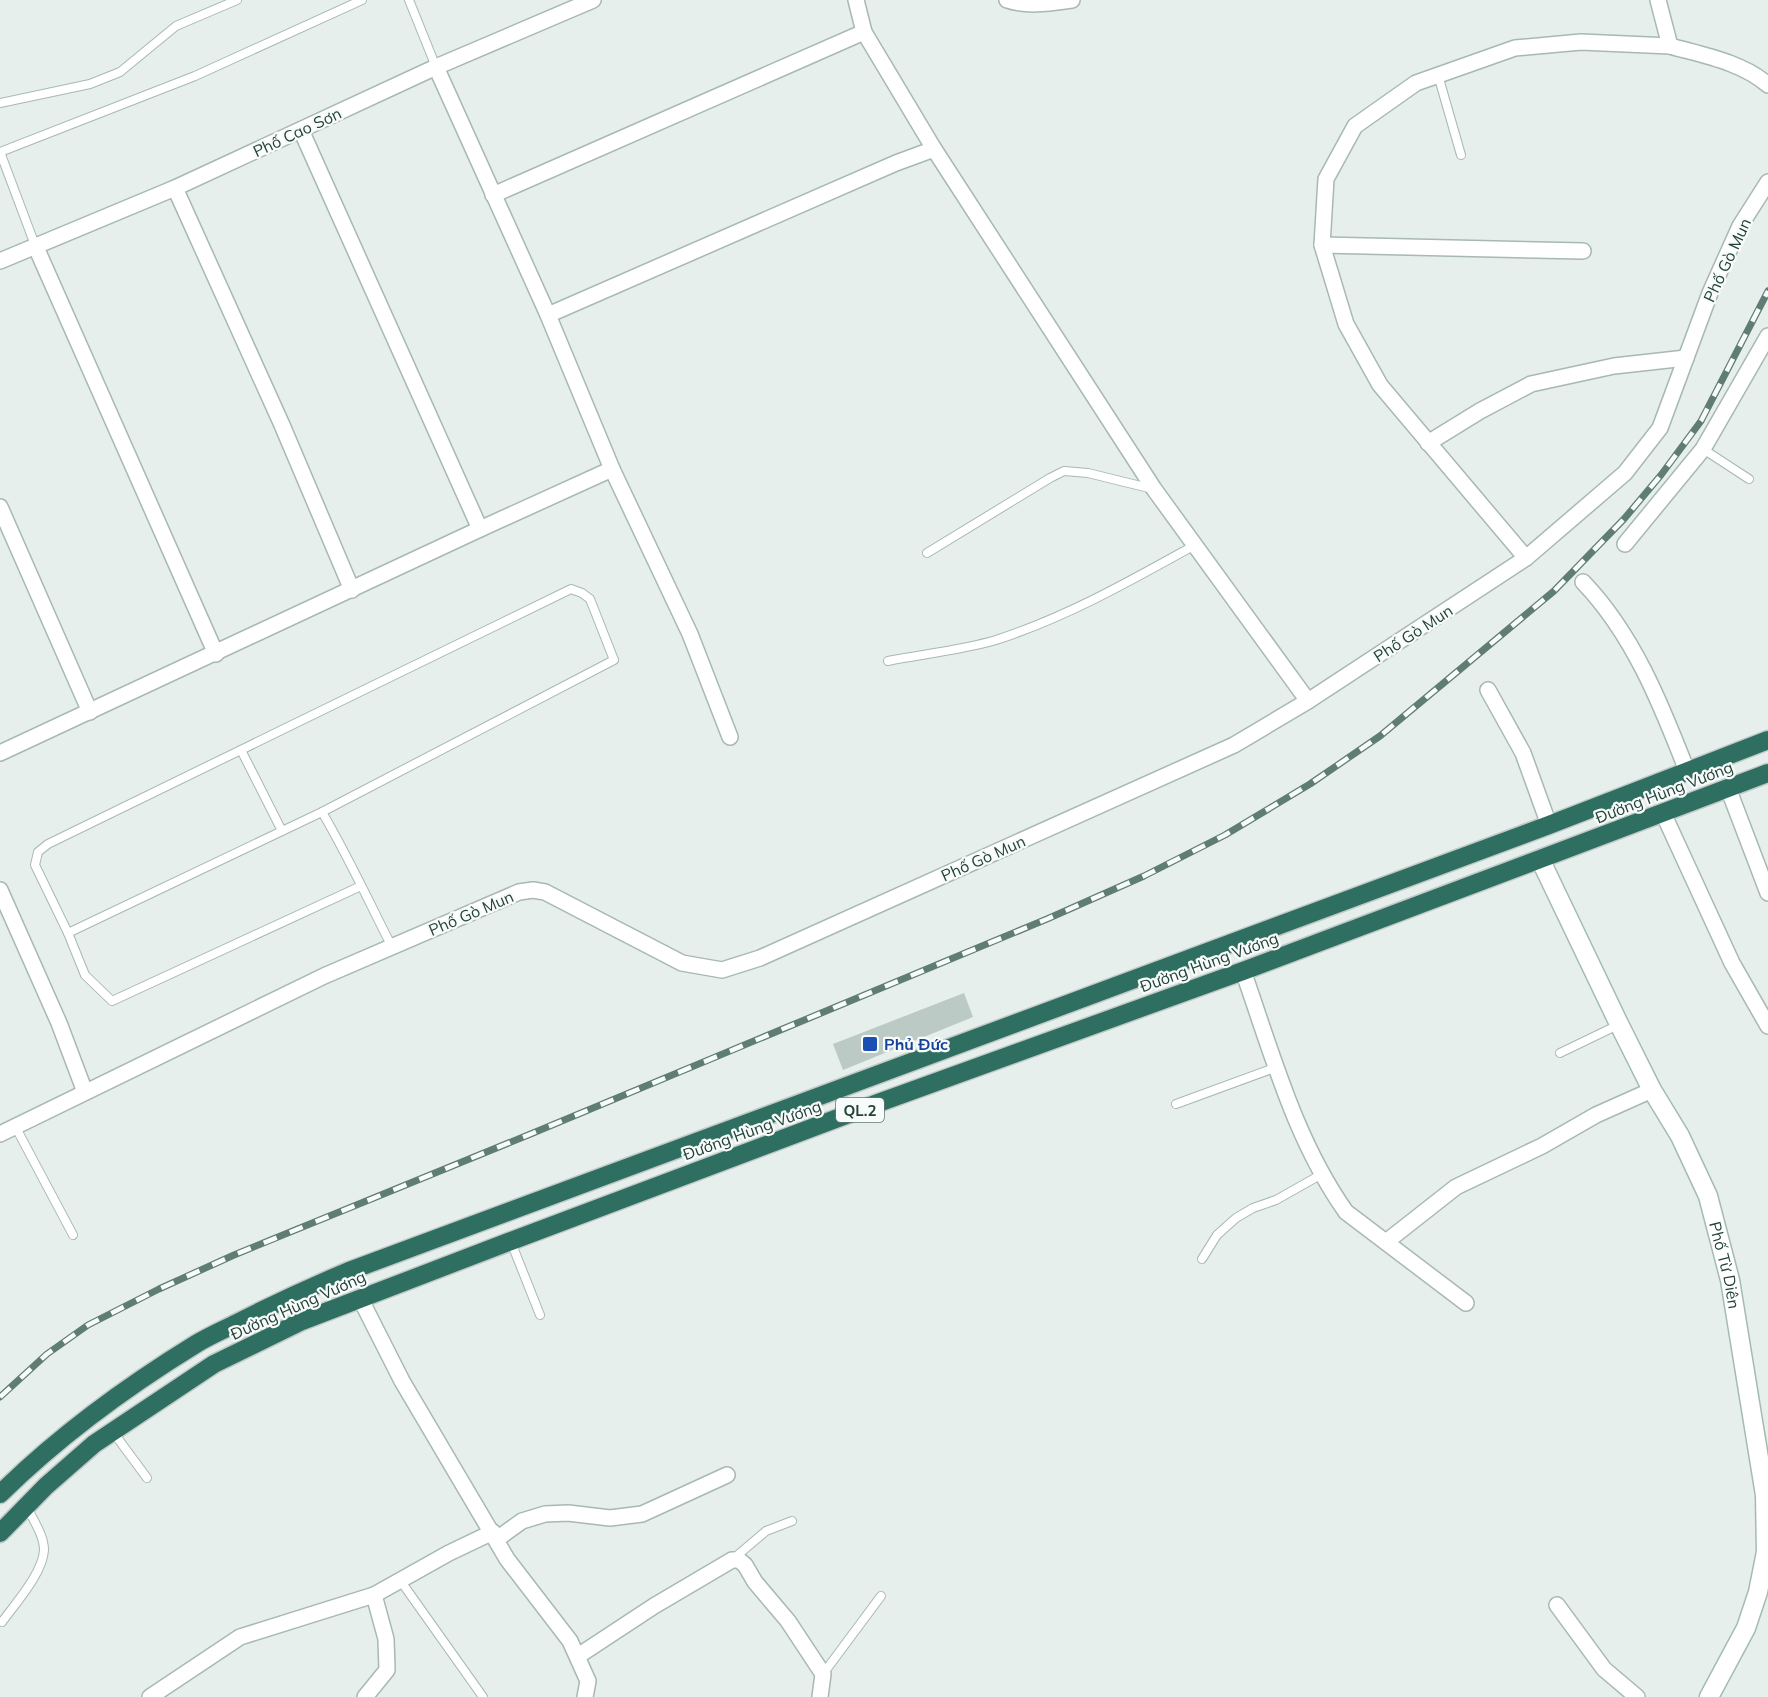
<svg xmlns="http://www.w3.org/2000/svg" width="1768" height="1697" viewBox="0 0 1768 1697" font-family="Mulish,sans-serif">
	<style>
		.building { fill: #bbcac4 }
		.lines { fill: none; stroke-linecap: round; stroke-linejoin: round }
		.lane-casing { stroke: #a8b8b2; stroke-width: 10 }
		.street-casing { stroke: #a8b8b2; stroke-width: 18 }
		.secondary-casing { stroke: #a4bbb3; stroke-width: 21 }
		.highway-casing { stroke: #c2cac8; stroke-width: 21 }
		.lane { stroke: #fff; stroke-width: 8 }
		.street { stroke: #fff; stroke-width: 15 }
		.secondary { stroke: #fff; stroke-width: 18 }
		.highway { stroke: #2f6f62; stroke-width: 18 }
		.rail-casing { stroke: #5f7d75; stroke-width: 7 }
		.rail { stroke: #f7fbf9; stroke-width: 4.5; stroke-dasharray: 14; stroke-linecap: butt }
		.transit-dot { fill: #1a4fb4; stroke: #f7fbf9; stroke-width: 2 }
		.labels { text-anchor: middle; dominant-baseline: central; stroke-width: 4.5; stroke-linejoin: round; paint-order: stroke }
		.shield { fill: #f7fbf9; stroke: #637a73; stroke-width: 1.5 }
		.shield-label { font-size: 15px; font-weight: bold; fill: #24423a }
		.street-label { font-size: 16px; fill: #24423a; stroke: #f7fbf9 }
		.transit-label { font-size: 16px; font-weight: bold; fill: #164399; stroke: #f7fbf9; text-anchor: start }
	</style>
	<rect width="100%" height="100%" fill="#e6efeb"/>
	<path class="building" d="M964,993L973,1017L843,1070L833,1044Z"/>
	<g class="lines">
		<defs>
			<g id="lane">
				<path d="M409,0L436,67"/>
				<path d="M1438,75L1461,155"/>
				<path d="M0,103L90,84L120,72L176,26L237,0"/>
				<path d="M0,152L195,76L362,0"/>
				<path d="M0,152L35,245"/>
				<path d="M1703,449L1749,479"/>
				<path d="M927,553L1050,478L1064,471L1088,473L1153,489"/>
				<path d="M888,661C924,654 962,650 996,640C1067,617 1130,581 1195,545"/>
				<path d="M241,750L282,831"/>
				<path d="M361,886L112,1001L85,975L68,933L35,865L38,852L48,844L571,589L582,593L590,599L614,660L322,812C348,856 369,902 392,947"/>
				<path d="M68,933L322,812"/>
				<path d="M1560,1053L1618,1025"/>
				<path d="M1176,1104L1277,1067"/>
				<path d="M15,1126L73,1235"/>
				<path d="M511,1242L540,1315"/>
				<path d="M1202,1259L1217,1235L1236,1218L1253,1208L1276,1200L1322,1174"/>
				<path d="M113,1432L147,1478"/>
				<path d="M733,1559L766,1531L792,1521"/>
				<path d="M400,1580L483,1697"/>
				<path d="M2,1622C15,1604 43,1573 44,1550C44,1535 33,1520 27,1507"/>
				<path d="M823,1674L881,1596"/>
			</g>
			<g id="street">
				<path d="M856,0L864,32L934,149L1154,489L1308,701"/>
				<path d="M1007,0C1028,7 1050,3 1072,0"/>
				<path d="M1658,0L1670,46C1702,55 1742,62 1768,85"/>
				<path d="M436,67L548,315L612,469L690,634L730,737"/>
				<path d="M301,130L480,529"/>
				<path d="M175,188L282,425L352,590"/>
				<path d="M493,195L864,32"/>
				<path d="M35,245L216,654"/>
				<path d="M1322,245L1583,251"/>
				<path d="M0,261L175,188L436,67L593,0"/>
				<path d="M548,315L896,163L934,149"/>
				<path d="M1428,443L1480,411L1531,384L1614,366L1686,358"/>
				<path d="M0,507L90,712"/>
				<path d="M1625,544L1703,449L1768,336"/>
				<path d="M1526,558L1380,385L1346,324L1322,245L1326,179L1355,126L1416,83L1515,48L1581,42L1670,46"/>
				<path d="M1583,582C1633,634 1661,704 1687,771"/>
				<path d="M1488,690L1523,753L1549,825"/>
				<path d="M0,753L480,529L612,469"/>
				<path d="M1728,788L1768,893"/>
				<path d="M1663,813L1732,963L1768,1026"/>
				<path d="M0,890L59,1023L85,1092"/>
				<path d="M1243,971C1272,1053 1295,1140 1346,1212L1466,1303"/>
				<path d="M0,1134L324,976L519,892L533,890L545,892L682,963L722,970L760,958L1234,745L1308,701L1526,558L1625,473L1660,428L1710,293L1740,226L1768,182"/>
				<path d="M1386,1242L1456,1187L1542,1146L1596,1115L1652,1090"/>
				<path d="M360,1298L402,1381L507,1559L570,1641L588,1681L585,1697"/>
				<path d="M497,1539L522,1521L545,1514L568,1513L610,1518L642,1514L727,1475"/>
				<path d="M1557,1605L1604,1669L1637,1697"/>
				<path d="M578,1656L654,1606L732,1560H739L745,1565L755,1582L788,1621L823,1674L820,1697"/>
				<path d="M150,1697L240,1637L374,1595L449,1553L493,1532"/>
				<path d="M365,1697L387,1670L386,1639L374,1595"/>
			</g>
			<g id="secondary">
				<path id="s1" d="M1540,859L1619,1024L1652,1090L1680,1136L1708,1196L1730,1280L1765,1495L1766,1552L1758,1592L1746,1628L1709,1697"/>
			</g>
			<g id="highway">
				<path d="M0,1494C59,1436 126,1387 196,1344C209,1336 223,1330 237,1323C274,1304 311,1287 349,1271L1549,825L1768,740"/>
				<path d="M0,1533L46,1486L94,1444L214,1364L302,1321L511,1241L878,1103L1243,971L1768,773"/>
			</g>
		</defs>
		<use href="#lane" class="lane-casing"/>
		<use href="#street" class="street-casing"/>
		<use href="#secondary" class="secondary-casing"/>
		<use href="#highway" class="highway-casing"/>
		<use href="#lane" class="lane"/>
		<use href="#street" class="street"/>
		<use href="#secondary" class="secondary"/>
		<use href="#highway" class="highway"/>
		<defs>
			<path id="rail" d="M0,1397L47,1354L88,1325L159,1289L234,1255L533,1133L1047,919L1144,876L1225,835L1310,784L1380,736L1554,591L1624,519L1661,475L1701,421L1768,291"/>
		</defs>
		<use href="#rail" class="rail-casing"/>
		<use href="#rail" class="rail"/>
	</g>
	<rect class="transit-dot" x="862" y="1036" width="16" height="16" rx="3"/>
	<g class="labels">
		<rect class="shield" x="836" y="1098" width="48" height="24" rx="4.5"/>
		<g class="shield-label">
			<text x="860" y="1110">QL.2</text>
		</g>
		<g class="street-label">
			<text transform="translate(297 132) rotate(-25)">Phố Cao Sơn</text>
			<text transform="translate(1727 260) rotate(-65)">Phố Gò Mun</text>
			<text transform="translate(1413 633) rotate(-33)">Phố Gò Mun</text>
			<text transform="translate(1664 792) rotate(-21)">Đường Hùng Vương</text>
			<text transform="translate(983 858) rotate(-24)">Phố Gò Mun</text>
			<text transform="translate(471 913) rotate(-23)">Phố Gò Mun</text>
			<text transform="translate(1209 962) rotate(-20)">Đường Hùng Vương</text>
			<text transform="translate(752 1130) rotate(-20)">Đường Hùng Vương</text>
			<text stroke="none"><textPath href="#s1" startOffset="448">Phố Từ Diên</textPath></text>
			<text transform="translate(298 1305) rotate(-24)">Đường Hùng Vương</text>
		</g>
		<g class="transit-label">
			<text x="884" y="1044">Phủ Đức</text>
		</g>
	</g>
</svg>
